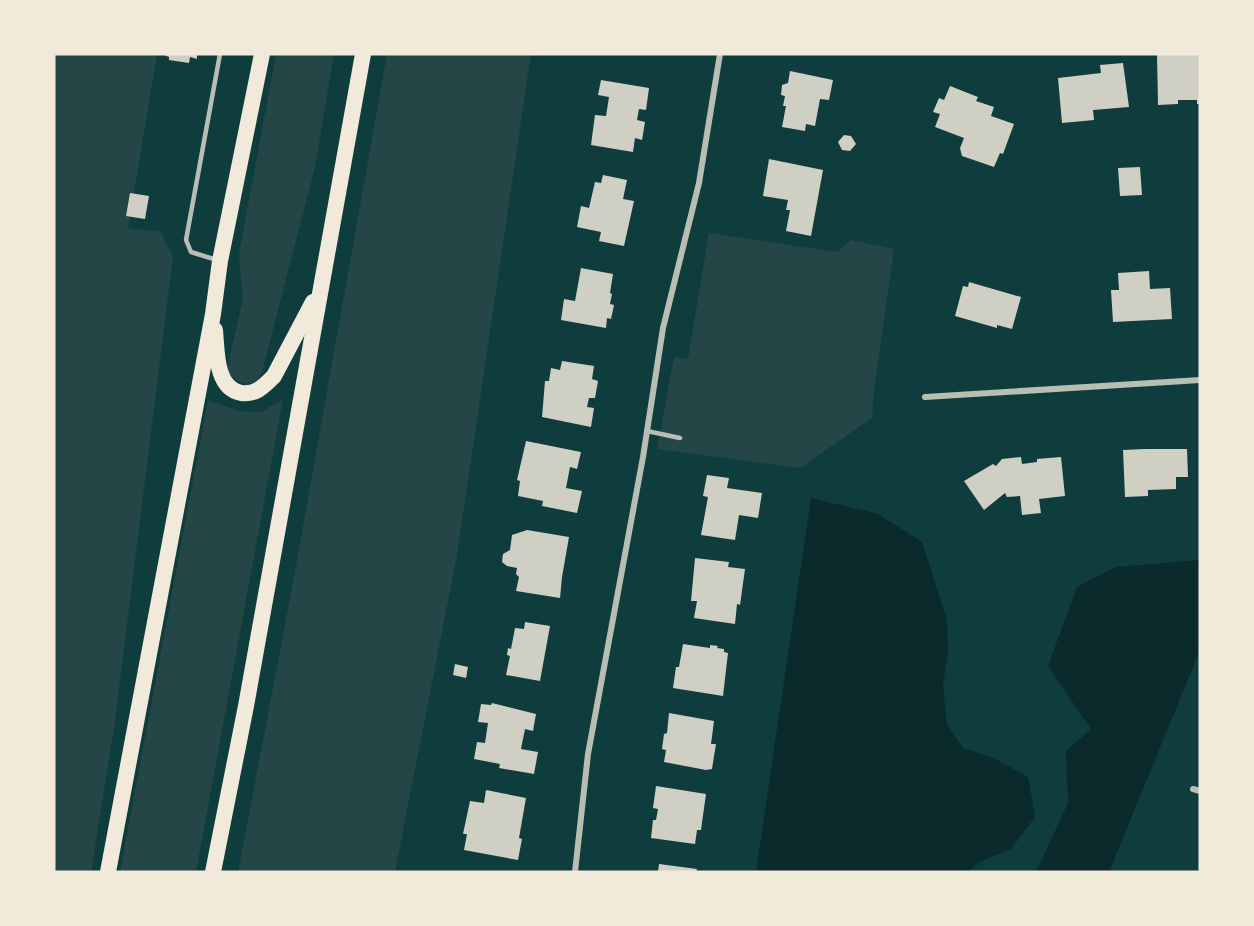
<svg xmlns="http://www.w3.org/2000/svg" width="1254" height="926" viewBox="0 0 1254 926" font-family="'Fira Sans',sans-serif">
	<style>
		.green { fill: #244646 }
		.water { fill: #0a2a2b }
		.building { fill: #cfcfc3 }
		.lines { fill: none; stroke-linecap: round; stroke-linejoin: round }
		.service { stroke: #b8beb3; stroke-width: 4.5 }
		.minor { stroke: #b8beb3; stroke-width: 6 }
		.motorway { stroke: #f1e9da; stroke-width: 16 }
	</style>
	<rect width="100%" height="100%" fill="#0f3d3e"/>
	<g class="green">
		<path d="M54,54H157L128,229L160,231L173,257L115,721L91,872H54Z"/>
		<path d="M276,54H334L315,167L262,372L256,383C241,385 234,381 227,369L243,299L239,254Z"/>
		<path d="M387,54H531L457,555L395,872H238L294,577Z"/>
		<path d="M709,233L837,252L851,240L894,249L874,391L872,418L800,468L657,449L674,357L688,359Z"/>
		<path d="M283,399L196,872H120L208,400L238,411L261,412Z"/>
	</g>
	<g class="water">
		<path d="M811,498L878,514L922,542L947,620L948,653L943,686L947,725L963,748L992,757L1028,777L1035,817L1012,848L980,862L967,872H756Z"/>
		<path d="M1200,560V650L1109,872H1036L1068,803L1066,751L1091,729L1048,666L1077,587L1116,567Z"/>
	</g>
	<g class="building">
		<path d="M162,54H197V59L190,57L189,63L169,60V57Z"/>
		<path d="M1157,54H1200V104H1197V100H1178V104L1158,105Z"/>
		<path d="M1123,63L1129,107L1093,110L1094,120L1062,123L1058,78L1101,73L1100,65Z"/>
		<path d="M790,71L833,80L829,100L820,99L815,126L806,124L805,131L782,127L786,106H783L785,96L781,95L782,85L788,83Z"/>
		<path d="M601,80L649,88L646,110L639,109L637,120L645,122L642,140L635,138L633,152L591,145L595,115L606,116L609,97L598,95Z"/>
		<path d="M950,86L978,97L976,101L994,107L991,116L1014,124L1003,154L1000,153L994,167L962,156L960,148L964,138L935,127L940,114L933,112L939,98L944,100Z"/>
		<path d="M844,135L851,136L856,144L850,151L842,150L838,142Z"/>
		<path d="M769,159L823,170L811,236L786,231L790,210H786L788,200L763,196Z"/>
		<path d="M1140,167L1142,195L1120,196L1118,168Z"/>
		<path d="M603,175L627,180L623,199L634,201L624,246L599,241L601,232L577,227L581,206L589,208L595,182L601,183Z"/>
		<path d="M130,193L149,196L145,219L126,216Z"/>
		<path d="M581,268L613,274L610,293L612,294L610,304L614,305L611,319L607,318L606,328L561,320L564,299L575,301Z"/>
		<path d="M1149,271L1150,289L1170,288L1172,319L1113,322L1111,290H1119L1118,273Z"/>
		<path d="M969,282L1021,297L1012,329L997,325V328L955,316L963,286L968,287Z"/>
		<path d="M562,361L594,366L592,379L598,381L595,398H589L587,407L594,408L591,427L542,417L545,381H549L551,368L560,370Z"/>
		<path d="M526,441L581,452L577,469L570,467L566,488L582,491L577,513L542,506L543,501L518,496L520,481L517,480Z"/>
		<path d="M1145,449H1187L1188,477H1176V489L1148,490V496L1125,497L1123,450Z"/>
		<path d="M1021,457L1022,464L1037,462V459L1061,457L1065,496L1039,499L1041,513L1022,515L1020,496L1007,497L1005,493L984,510L964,481L993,464L996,466L1002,459Z"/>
		<path d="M707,475L729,478L727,488L762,493L758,518L739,515L735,540L701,535L708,497L703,496Z"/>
		<path d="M527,530L569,537L562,577L560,598L516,591L519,577L516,574L517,568L507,566L502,562L503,554L510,550L512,535Z"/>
		<path d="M695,558L729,562L728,567L745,569L740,605L737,604L735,624L694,618L697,601H691Z"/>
		<path d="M525,622L550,626L540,681L506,675L510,656L507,655L508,648L511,649L515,628L524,629Z"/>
		<path d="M683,644L710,648V645L718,646L717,648L724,649V652L728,653L723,696L673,688L676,667H679Z"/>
		<path d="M455,664L468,667L466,678L453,675Z"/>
		<path d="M492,703L536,714L533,731L525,729L521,749L538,752L534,774L499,768L500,764L474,759L477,742L485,743L488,723L478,722L481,704L491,705Z"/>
		<path d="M669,713L714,721L711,744H716L712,769L706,770L664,762L666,750L662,749L664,734L667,733Z"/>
		<path d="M656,786L706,794L701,830H697L695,844L651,838L653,820H656L658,809L653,808Z"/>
		<path d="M486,790L526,798L519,838L522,839L518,860L464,850L467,834H463L470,801L484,803Z"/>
		<path d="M659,864L697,869L696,872H658Z"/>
	</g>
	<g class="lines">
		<g class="service">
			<path d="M217,260L191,252L186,240L220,54"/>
			<path d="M647,431L680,438"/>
		</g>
		<g class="minor">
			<path d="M925,397L1200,380"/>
			<path d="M1193,789L1200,791"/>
			<path d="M575,872L588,754L643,457L663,328L699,183L720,54"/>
		</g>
		<g class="motorway">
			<path d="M215,330C217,350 215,388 241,393C256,395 264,386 274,376L313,302"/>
			<path d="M108,872L213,314L220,261L262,54"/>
			<path d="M213,872L246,706L363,54"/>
		</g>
	</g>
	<rect width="1254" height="926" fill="none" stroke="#f1e9da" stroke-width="111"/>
</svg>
